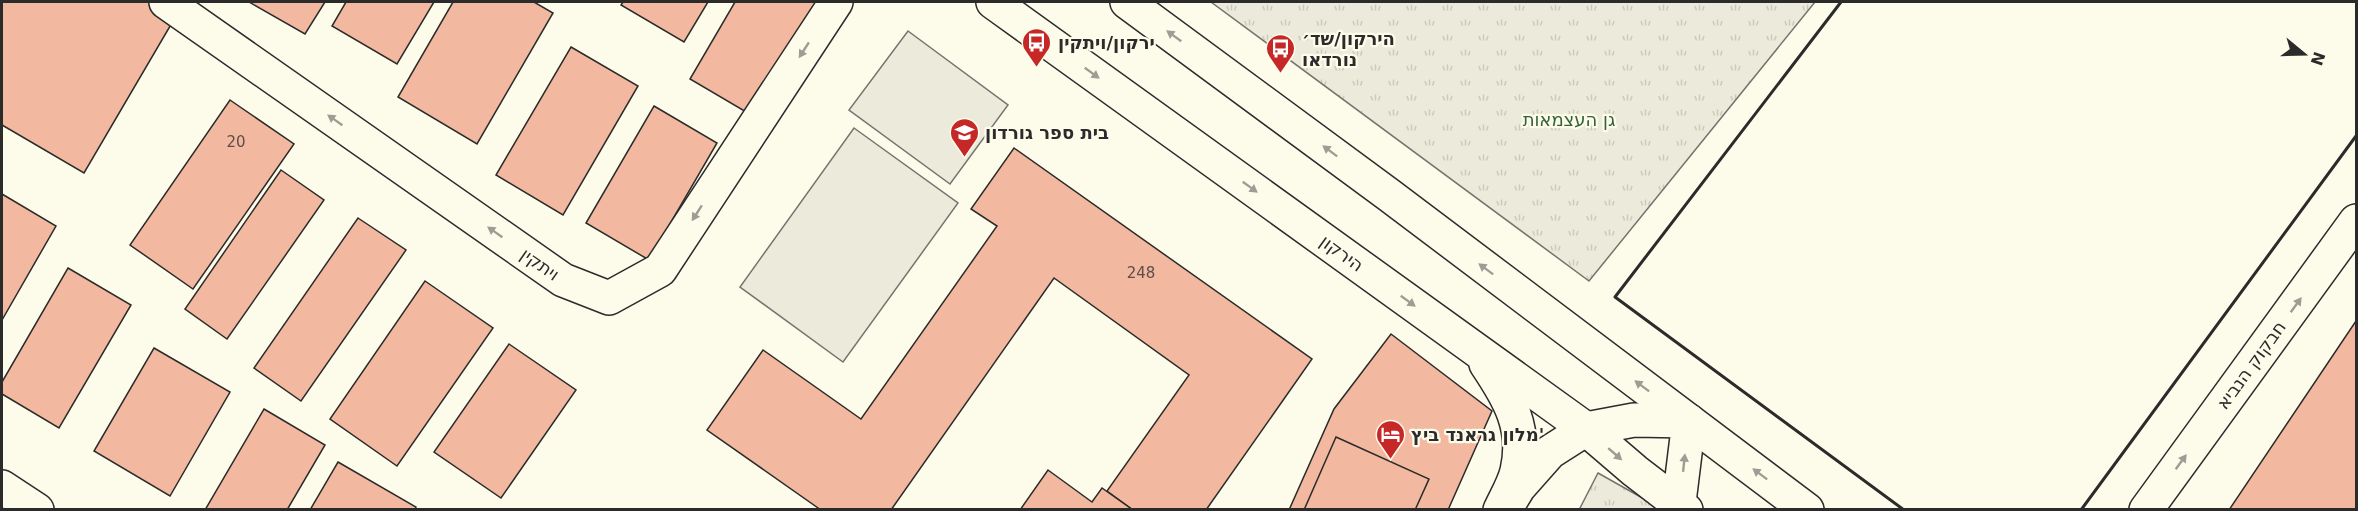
<svg xmlns="http://www.w3.org/2000/svg" width="2358" height="511" viewBox="0 0 2358 511" font-family="'DejaVu Sans','Noto Sans Hebrew',sans-serif">
	<style>
		.park { fill: url(#park-tufts); stroke: #74746e; stroke-width: 1.5 }
		.pitch { fill: #ecebdb; stroke: #74746e; stroke-width: 1.5 }
		.building { fill: #f2b8a0; stroke: #2b2b2b; stroke-width: 1.5 }
		.lines { fill: none; stroke-linecap: round; stroke-linejoin: round }
		.minor-casing { stroke: #2b2b2b; stroke-width: 36 }
		.tertiary-casing { stroke: #2b2b2b; stroke-width: 36 }
		.secondary-casing { stroke: #2b2b2b; stroke-width: 36 }
		.minor { stroke: #fdfbea; stroke-width: 33 }
		.tertiary { stroke: #fdfbea; stroke-width: 33 }
		.secondary { stroke: #fdfbea; stroke-width: 33 }
		.wall { stroke: #2b2b2b; stroke-width: 3 }
		.oneway { fill: #9e9d94 }
		.labels { text-anchor: middle; dominant-baseline: central; stroke-width: 4.5; stroke-linejoin: round; paint-order: stroke }
		.number-label { font-size: 15px; fill: #5d4e48 }
		.poi-label { font-size: 18px; font-weight: bold; fill: #2b2b2b; stroke: #fdfbea; text-anchor: start }
		.park-label { font-size: 18px; fill: #34623c; stroke: #fdfbea }
		.street-label { font-size: 18px; fill: #2b2b2b; stroke: #fdfbea }
	</style>
	<defs>
		<pattern id="park-tufts" width="24" height="20" patternUnits="userSpaceOnUse" patternTransform="scale(1.5)"><rect width="24" height="20" fill="#ecebdb"/><path d="M3 7l-1-3M5 7V3M7 7l1-3M15 17l-1-3M17 17v-4M19 17l1-3" fill="none" stroke="#cbcabc"/></pattern>
	</defs>
	<rect width="100%" height="100%" fill="#fdfbea"/>
	<g class="park">
		<path d="M1211,2H1815L1589,281Z"/>
		<path d="M1598,473L1662,509V510H1579Z"/>
	</g>
	<g class="pitch">
		<path d="M908,31L1008,105L950,184L849,110Z"/>
		<path d="M854,128L958,203L843,362L740,287Z"/>
	</g>
	<g class="building">
		<path d="M2,2H151L176,16L84,173L2,125Z"/>
		<path d="M249,2H325L305,34Z"/>
		<path d="M346,2H434L397,64L332,26Z"/>
		<path d="M453,2H534L553,13L477,144L398,97Z"/>
		<path d="M623,2H708L684,42L621,5Z"/>
		<path d="M735,2H826L758,119L690,79Z"/>
		<path d="M571,47L638,86L563,215L496,175Z"/>
		<path d="M230,100L294,144L193,289L130,245Z"/>
		<path d="M654,106L717,143L649,260L586,223Z"/>
		<path d="M1014,148L1312,359L1206,510H1133L1107,491L1189,375L1054,278L891,510H821L707,430L763,350L861,419L997,226L971,209Z"/>
		<path d="M281,170L324,200L227,339L185,309Z"/>
		<path d="M2,194L56,226L2,320Z"/>
		<path d="M358,218L406,250L301,401L254,368Z"/>
		<path d="M68,268L131,305L59,428L2,394V382Z"/>
		<path d="M425,281L493,328L397,466L330,419Z"/>
		<path d="M2356,321V510H2229Z"/>
		<path d="M1391,334L1492,411L1448,510H1289L1334,409Z"/>
		<path d="M509,344L576,390L501,498L434,452Z"/>
		<path d="M154,348L230,392L170,496L94,451Z"/>
		<path d="M264,409L325,445L287,510H205Z"/>
		<path d="M1336,437L1429,479L1415,510H1304Z"/>
		<path d="M338,462L416,507L415,510H310Z"/>
		<path d="M1048,470L1092,502L1102,488L1133,510H1020Z"/>
	</g>
	<g class="lines">
		<defs>
			<g id="minor">
				<path d="M166,2L563,280L609,298L660,270L836,2"/>
				<path d="M2146,510L2356,221"/>
			</g>
			<g id="tertiary">
				<path d="M2,487L37,510"/>
				<path d="M1508,505L1519,487L1550,452L1586,429L1634,420L1689,421L1678,510"/>
			</g>
			<g id="secondary">
				<path d="M993,2L1586,429L1635,471L1686,510"/>
				<path d="M1127,2L1389,195L1807,510"/>
				<path d="M1486,364C1509,398 1527,428 1517,471C1514,484 1506,497 1500,510"/>
			</g>
		</defs>
		<use href="#minor" class="minor-casing"/>
		<use href="#tertiary" class="tertiary-casing"/>
		<use href="#secondary" class="secondary-casing"/>
		<use href="#minor" class="minor"/>
		<use href="#tertiary" class="tertiary"/>
		<use href="#secondary" class="secondary"/>
		<g class="wall">
			<path d="M1841,2L1615,297L1904,510"/>
			<path d="M2081,510L2356,136"/>
		</g>
	</g>
	<defs><path id="oneway-solid" d="M-6-.8H1V-3.2L6.5 0L1 3.2V.8H-6Z" transform="scale(1.5)"/></defs>
	<g class="oneway">
		<use href="#oneway-solid" transform="translate(1174 36) rotate(-144)"/>
		<use href="#oneway-solid" transform="translate(804 50) rotate(123)"/>
		<use href="#oneway-solid" transform="translate(1092 73) rotate(36)"/>
		<use href="#oneway-solid" transform="translate(335 120) rotate(-145)"/>
		<use href="#oneway-solid" transform="translate(1330 151) rotate(-143)"/>
		<use href="#oneway-solid" transform="translate(1250 187) rotate(36)"/>
		<use href="#oneway-solid" transform="translate(697 213) rotate(123)"/>
		<use href="#oneway-solid" transform="translate(495 232) rotate(-145)"/>
		<use href="#oneway-solid" transform="translate(1486 269) rotate(-143)"/>
		<use href="#oneway-solid" transform="translate(1408 301) rotate(36)"/>
		<use href="#oneway-solid" transform="translate(2296 305) rotate(-54)"/>
		<use href="#oneway-solid" transform="translate(1642 386) rotate(-143)"/>
		<use href="#oneway-solid" transform="translate(1615 454) rotate(41)"/>
		<use href="#oneway-solid" transform="translate(2181 462) rotate(-54)"/>
		<use href="#oneway-solid" transform="translate(1684 463) rotate(-84)"/>
		<use href="#oneway-solid" transform="translate(1760 474) rotate(-143)"/>
	</g>
	<defs>
		<symbol id="bus-pin" viewBox="-11 -11 22 30"><path d="M0 17L-7.5 6A9.5 9.5 0 1 1 7.5 6Z" fill="#c62828" stroke="#fdfbea"/><path d="M-5-6H5V4H4V6H2V4H-2V6H-4V4H-5ZM-3.5-4V0h7V-4ZM-3.5 1.2v1.5H-2V1.2ZM2 1.2v1.5H3.5V1.2Z" fill="#fff"/></symbol>
		<symbol id="school-pin" viewBox="-11 -11 22 30"><path d="M0 17L-7.5 6A9.5 9.5 0 1 1 7.5 6Z" fill="#c62828" stroke="#fdfbea"/><path d="M0-5L7-2L0 1L-7-2ZM-4 1L0 2.5L4 1V4Q0 6-4 4Z" fill="#fff"/></symbol>
		<symbol id="hotel-pin" viewBox="-11 -11 22 30"><path d="M0 17L-7.5 6A9.5 9.5 0 1 1 7.5 6Z" fill="#c62828" stroke="#fdfbea"/><path d="M-6-4.5h1.5V1H6V5H4.5V3h-9V5H-6ZM-4 0a1.8 1.8 0 1 1 3.6 0ZM.5 0V-2.5h3Q6-2.5 6 0Z" fill="#fff"/></symbol>
	</defs>
	<g fill-rule="evenodd">
		<use href="#bus-pin" x="1020" y="26" width="33" height="45"/>
		<use href="#bus-pin" x="1264" y="32" width="33" height="45"/>
		<use href="#school-pin" x="948" y="116" width="33" height="45"/>
		<use href="#hotel-pin" x="1374" y="418" width="33" height="45"/>
	</g>
	<g class="labels">
		<g class="number-label">
			<text x="236" y="142">20</text>
			<text x="1141" y="273">248</text>
		</g>
		<g class="poi-label">
			<text x="1302" y="38">הירקון/שד׳<tspan x="1302" dy="21">נורדאו</tspan></text>
			<text x="1058" y="42">ירקון/ויתקין</text>
			<text x="985" y="132">בית ספר גורדון</text>
			<text x="1411" y="434">מלון גראנד ביץ'</text>
		</g>
		<g class="park-label">
			<text x="1569" y="119">גן העצמאות</text>
		</g>
		<g class="street-label">
			<text transform="translate(1342 253) rotate(36)">הירקון</text>
			<text transform="translate(540 264) rotate(35)">ויתקין</text>
			<text transform="translate(2251 365) rotate(-54)">חבקוק הנביא</text>
		</g>
	</g>
	<rect width="2358" height="511" fill="none" stroke="#2b2b2b" stroke-width="6"/>
	<g transform="translate(2304 54) rotate(109)" stroke="#fdfbea" stroke-width="4.5" paint-order="stroke">
	<path d="M0-4.5L10 22L0 15L-10 22Z" fill="#2b2b2b"/>
	<text y="-9" font-size="16" font-weight="bold" text-anchor="middle" fill="#2b2b2b">N</text>
	</g>
</svg>
